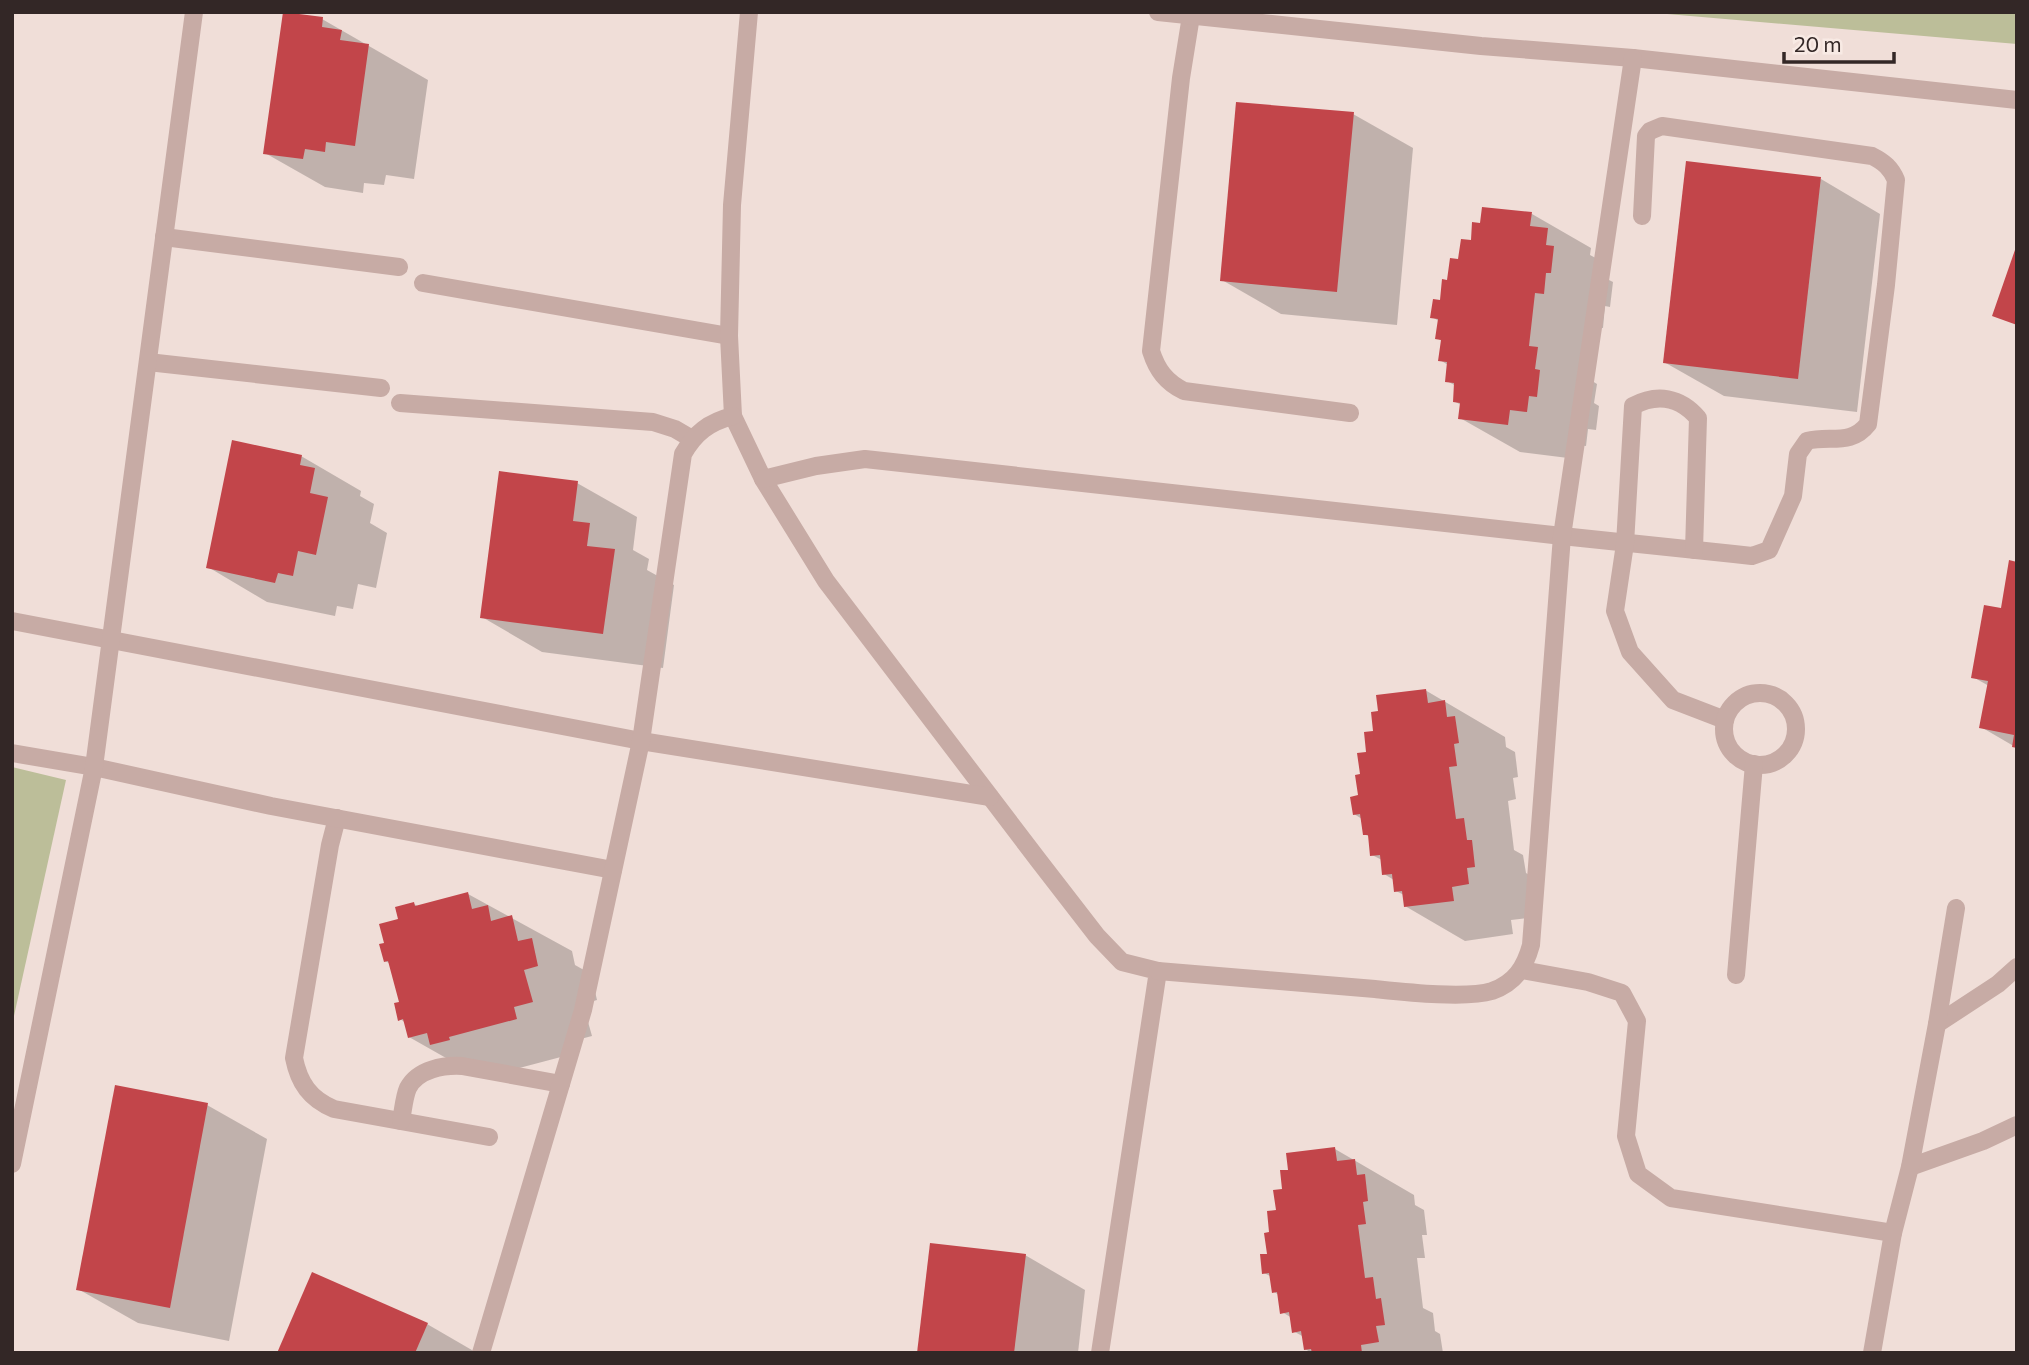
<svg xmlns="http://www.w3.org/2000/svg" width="2029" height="1365" viewBox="0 0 2029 1365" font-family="Commissioner,sans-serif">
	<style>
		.green { fill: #bcbe99 }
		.shadow { fill: #0003 }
		.building { fill: #c2454a }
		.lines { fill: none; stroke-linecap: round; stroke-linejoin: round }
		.service { stroke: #c7aba5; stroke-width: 18 }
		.minor { stroke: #c7aba5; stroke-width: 18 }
	</style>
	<rect width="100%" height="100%" fill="#f0ded8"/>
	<g class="green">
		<path d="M1644,12H2017V44Z"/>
		<path d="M12,767L66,780L12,1025Z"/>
	</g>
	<g class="shadow">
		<path d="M322,19L428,80L414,179L386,175L384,185L364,183L363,193L325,187L265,153Z"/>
		<path d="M1353,114L1413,148L1397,325L1281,314L1222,280Z"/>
		<path d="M1821,179L1880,214L1857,412L1724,396L1664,362Z"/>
		<path d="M1532,214L1591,248L1590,255L1607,264L1605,278L1613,282L1610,307L1605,306L1603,328L1594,327L1589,379L1597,384L1594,403L1599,406L1596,430L1588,429L1586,446L1569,444L1568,458L1520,452L1460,418L1461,405L1454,401L1456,386L1447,381L1448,365L1440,360L1442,341L1437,338L1439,321L1432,317L1441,302L1448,282L1482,225Z"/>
		<path d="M301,456L361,491L360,496L374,504L370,523L387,533L376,588L358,584L353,609L337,606L335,616L267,602L208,567Z"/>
		<path d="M577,483L637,517L633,550L649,559L647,570L674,585L663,668L542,652L482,617Z"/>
		<path d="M2002,610L2017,748L1981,727L1989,686L1973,677Z"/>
		<path d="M1425,690L1505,737L1506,747L1515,752L1518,777L1513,778L1516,799L1508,801L1514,850L1523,855L1526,873L1531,876L1528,918L1511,920L1513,934L1465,941L1405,906L1404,895L1396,891L1394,880L1384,874L1382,860L1372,855L1370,837L1364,834L1362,819L1354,814L1360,797L1362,776L1375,732Z"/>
		<path d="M468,894L572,951L575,965L591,974L597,1000L583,1004L592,1036L573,1041L576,1053L508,1071H469L409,1037L406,1023L400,1019L401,1003L391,964L385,961L386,944L400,921L414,904L419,907Z"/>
		<path d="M207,1105L267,1139L229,1341L138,1323L78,1289Z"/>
		<path d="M1335,1149L1414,1195L1415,1205L1424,1210L1427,1235H1422L1425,1258H1417L1423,1308L1433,1313L1435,1331L1440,1334L1443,1353H1312L1305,1349L1304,1337L1293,1331L1292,1318L1282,1312L1279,1295L1274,1292L1272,1277L1264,1273L1271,1234L1290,1171Z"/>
		<path d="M1025,1255L1085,1290L1078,1353H919Z"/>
		<path d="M427,1324L477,1353H279Z"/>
	</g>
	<g class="building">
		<path d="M283,12L323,17L322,27L342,30L340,40L369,44L355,146L326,142L325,152L305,149L303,159L263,154Z"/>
		<path d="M1236,102L1354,112L1337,292L1220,281Z"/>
		<path d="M1686,161L1821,177L1798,379L1663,363Z"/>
		<path d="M1482,207L1532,212L1530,226L1548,228L1546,245L1554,246L1551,273H1546L1544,294L1535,293L1529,346L1538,347L1535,369L1540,370L1537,397L1529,396L1527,412L1510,410L1508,425L1458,419L1460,403L1453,402L1454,383L1445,382L1447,362L1438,361L1441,340L1435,339L1438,319L1430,318L1433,299L1440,300L1442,279L1447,280L1450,258L1458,259L1461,239L1471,240L1472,222L1480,223Z"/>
		<path d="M2016,247H2017V325L1992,316Z"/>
		<path d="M232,440L302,455L300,465L315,468L310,493L328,497L316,555L298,551L293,576L278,573L275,583L206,568Z"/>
		<path d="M499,471L578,481L573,521L590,523L587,546L615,549L603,634L480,618Z"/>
		<path d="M2009,560L2017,562V748L2012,747L2014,735L1979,728L1988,681L1971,678L1984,605L2001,608Z"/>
		<path d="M1426,689L1428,703L1445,700L1447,717L1455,716L1459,743L1454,744L1457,766L1449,767L1456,819L1464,818L1467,840H1472L1475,867L1467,868L1469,884L1452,887L1454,901L1404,907L1402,891L1394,892L1392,874L1382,875L1380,855L1370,856L1368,835H1363L1360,814L1353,815L1350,797L1358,795L1355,775L1360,774L1357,753L1366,752L1364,732L1373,731L1371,712L1378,711L1376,695Z"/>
		<path d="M468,892L472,909L488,905L491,921L512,915L518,941L532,938L538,966L524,970L533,1002L514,1007L517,1019L449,1037L450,1040L430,1045L427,1033L408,1038L403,1019L398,1021L394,1003L399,1002L388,961L384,962L379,944L384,943L379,924L398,919L395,907L414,902L415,906Z"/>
		<path d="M115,1085L208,1103L170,1308L76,1290Z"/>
		<path d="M1335,1147L1337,1161L1355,1159L1357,1175L1365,1174L1368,1201L1363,1202L1366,1224L1358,1225L1365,1278L1373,1277L1376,1299L1381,1298L1385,1325L1376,1326L1379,1342L1361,1345L1362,1353H1312L1311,1349L1304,1350L1301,1331L1292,1333L1289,1312L1280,1314L1277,1292L1272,1293L1269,1273L1262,1274L1260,1254H1267L1264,1233L1269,1232L1267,1211L1276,1210L1273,1190L1282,1189L1280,1170H1288L1286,1153Z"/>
		<path d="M930,1243L1026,1254L1014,1353H917Z"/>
		<path d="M312,1272L428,1323L415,1353H277Z"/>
	</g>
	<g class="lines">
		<g class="service">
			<path d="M1191,16L1181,78L1151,351C1157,370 1166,382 1184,391L1350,413"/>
			<path d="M164,237L399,267"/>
			<path d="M423,283L729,336"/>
			<path d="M148,362L381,388"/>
			<path d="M400,403L653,422L675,429L692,439"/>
			<path d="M1562,536L1734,554L1752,556L1769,550L1793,496L1798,454L1807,441C1830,435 1851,446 1868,424L1886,285L1896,180C1891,168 1884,162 1872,156L1662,126L1650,131L1646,136L1642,216"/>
			<path d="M1694,550L1698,418C1680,397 1657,393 1633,406L1625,544L1615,611L1630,652L1673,700L1725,720"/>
			<circle cx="1760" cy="729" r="36"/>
			<path d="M337,818L330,845L294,1058C299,1083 310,1099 334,1109L489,1137"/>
			<path d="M1522,970L1588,982L1622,993L1637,1021L1626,1136L1638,1174L1671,1198L1893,1233"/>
			<path d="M1736,975L1754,764"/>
			<path d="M1937,1024L1998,984L2017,967"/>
			<path d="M401,1121C403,1111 404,1097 408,1088C418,1069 444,1065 462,1066L561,1084"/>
			<path d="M1910,1167L1983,1141L2017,1125"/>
			<path d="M1872,1353L1893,1233L1910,1167L1937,1024L1956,908"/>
		</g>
		<g class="minor">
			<path d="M749,12L732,205L729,336L733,416L763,479L826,581L1039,861L1097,936L1122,962L1158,971L1100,1353"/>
			<path d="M1158,12L1481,46L1633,58L2017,100"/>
			<path d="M763,479L816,466L865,459L1562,536"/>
			<path d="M12,621L641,741L990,797"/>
			<path d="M12,753L94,767L271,806L613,870"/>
			<path d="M1158,971C1230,977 1303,983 1375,989C1404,992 1466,999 1492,991C1515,983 1525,967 1531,945L1562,536L1633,58"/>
			<path d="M12,1164L94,767L194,12"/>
			<path d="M481,1353L583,1010L641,741L683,454C695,433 709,422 733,416"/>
		</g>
	</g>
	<rect width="2029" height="1365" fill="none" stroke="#332726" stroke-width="28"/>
	<path d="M1784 52v10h110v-10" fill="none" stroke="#332726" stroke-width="3.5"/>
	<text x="1794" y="52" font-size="21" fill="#332726" stroke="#f8eae4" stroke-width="5" paint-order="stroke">20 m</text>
</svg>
